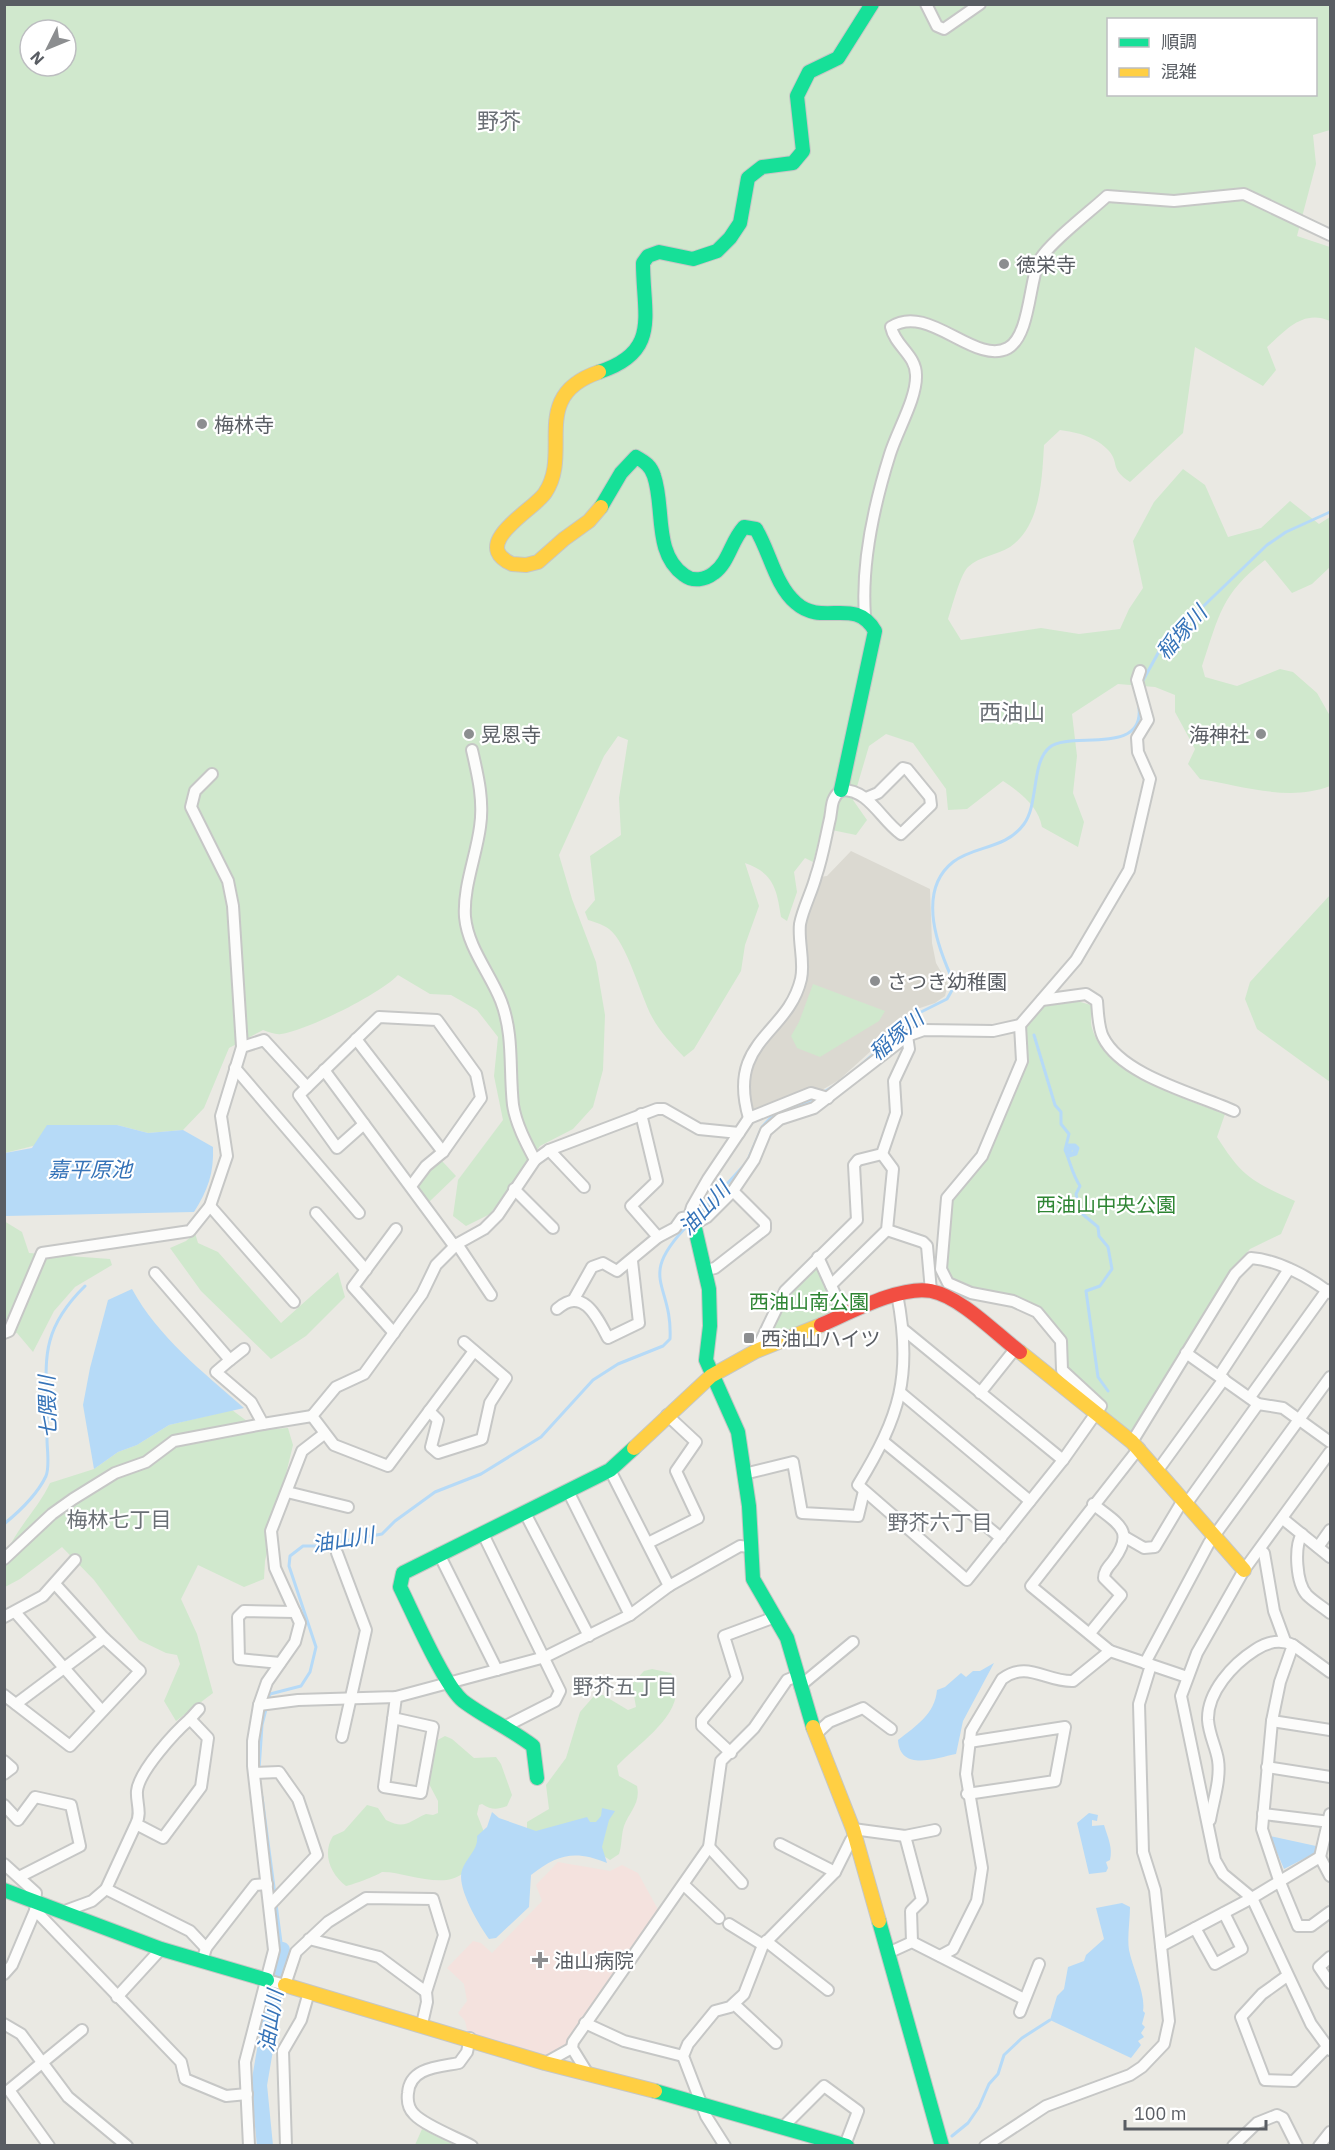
<svg xmlns="http://www.w3.org/2000/svg" width="1335" height="2150" viewBox="0 0 1335 2150" font-family="'IBM Plex Sans','Noto Sans JP',sans-serif">
	<style>
		.education { fill: #dbd9d1 }
		.medical { fill: #f4e2de }
		.green { fill: #d0e8cd; fill-rule: evenodd }
		.water { fill: #b6daf7 }
		.lines { fill: none; stroke-linecap: round; stroke-linejoin: round }
		.stream { stroke: #b6daf7; stroke-width: 3 }
		.river { stroke: #b6daf7; stroke-width: 16 }
		.street-casing { stroke: #c6c7c6; stroke-width: 14 }
		.fast-casing { stroke: #c6c7c5; stroke-width: 16 }
		.slow-casing { stroke: #c6c7c5; stroke-width: 16 }
		.jam-casing { stroke: #c6c7c5; stroke-width: 16 }
		.street { stroke: #fcfcfb; stroke-width: 10 }
		.fast { stroke: #16e098; stroke-width: 14 }
		.slow { stroke: #ffcf43; stroke-width: 14 }
		.jam { stroke: #f24e42; stroke-width: 14 }
		.poi-dot { fill: #8c8e90; stroke: #fff; stroke-width: 2 }
		.labels { text-anchor: middle; dominant-baseline: central; stroke-width: 4.5; stroke-linejoin: round; paint-order: stroke }
		.poi-label { font-size: 20px; fill: #595d63; stroke: #fff; text-anchor: start }
		.park-label { font-size: 20px; fill: #2e8533; stroke: #fff }
		.water-label { font-size: 21px; font-style: italic; fill: #3573b8; stroke: #fff }
		.neighbourhood-label { font-size: 21px; fill: #6a6f75; stroke: #fff }
		.quarter-label { font-size: 22px; fill: #6a6f75; stroke: #fff }
	</style>
	<rect width="100%" height="100%" fill="#eae9e3"/>
	<path class="education" d="M851,851L930,889L932,943L936,963L948,984L945,996L935,1003L917,1009L839,1080L820,1091L755,1111L750,1108L747,1101L751,1063L795,1004L804,922L819,877L827,876Z"/>
	<path class="medical" d="M558,1862L610,1871L622,1865L638,1873L660,1913L564,2049L545,2056L468,2034L465,2021L458,2013L467,2001L464,1984L447,1968L473,1941L481,1943L492,1953L542,1901L536,1885Z"/>
	<g class="green">
		<path d="M5,5H1330V130L1313,135L1316,164L1297,236L1330,247V321C1303,309 1286,330 1267,347L1276,370L1263,386L1195,347L1183,433L1130,482C1109,468 1120,464 1109,451C1097,437 1076,432 1060,430L1044,445C1042,478 1041,526 1010,547C997,555 980,556 968,567C960,575 952,607 948,619L961,640L1041,628L1079,634L1120,629L1129,609L1143,588L1133,541L1154,502L1183,469L1205,485L1228,537L1261,528L1290,501L1319,524L1330,517V567L1312,584L1292,593L1265,560C1221,594 1219,616 1202,666L1205,677L1237,686L1280,669L1293,672L1317,693L1330,716V786C1290,802 1242,786 1200,779L1188,764L1195,749L1175,712V695L1155,687L1118,684L1072,714L1077,756L1073,793L1084,822L1078,847L1042,827C1039,807 1020,792 1003,781L967,809L948,810L946,789L913,743L886,734L869,746L853,800L867,820L856,835L822,828L813,862L805,858L794,872L797,892L787,921L781,917C777,890 774,873 745,863L759,906L745,945L741,971L694,1049L684,1057C672,1044 660,1032 652,1017C640,994 627,943 609,929C604,925 595,922 588,920L585,912L595,900L590,856L621,835L619,798L628,740L618,736L604,756L559,855L572,899L596,962L605,1015L603,1070L593,1107L573,1129L540,1146L490,1214L466,1226L453,1216L458,1180L503,1120L494,1076L498,1037L477,1010L451,995L430,994L398,975C380,994 308,1030 281,1034C276,1035 269,1032 263,1030L229,1048L204,1108L183,1130L148,1133L117,1125L5,1153ZM1108,20H1316V94H1108ZM30,30H66V66H30Z"/>
		<path d="M1330,895V1082L1257,1029L1245,999L1250,982Z"/>
		<path d="M813,984L885,1011L879,1021L820,1057L797,1048L791,1036L799,1022Z"/>
		<path d="M1077,1001L1091,1005C1092,1012 1090,1021 1092,1028C1103,1072 1187,1100 1225,1114L1217,1137C1243,1178 1252,1181 1295,1201L1281,1234L1250,1249L1231,1270L1128,1438L1062,1370L1061,1341L1037,1312L948,1283L944,1240L947,1198L982,1156L1022,1062L1020,1025L1035,1008Z"/>
		<path d="M442,1161L456,1176L429,1202L415,1181Z"/>
		<path d="M4,1221L22,1232L29,1253L110,1259L112,1265L75,1287L54,1311L33,1352L17,1333L5,1334Z"/>
		<path d="M195,1233L198,1243L218,1252L281,1323L338,1272L345,1297L306,1336L271,1359L201,1291L170,1248L186,1241Z"/>
		<path d="M820,1267L838,1311L768,1339L788,1291Z"/>
		<path d="M232,1410L259,1430L288,1428L293,1445L265,1561L264,1579L244,1587L198,1565L181,1599L197,1634L213,1693L176,1721L164,1701L180,1664L177,1655L166,1653L139,1640L94,1580L62,1547L20,1579L5,1587C5,1578 3,1566 5,1558C12,1533 39,1508 50,1483L94,1469L118,1452L137,1445L169,1425Z"/>
		<path d="M652,1669L671,1673C693,1710 639,1742 617,1766L619,1776L637,1786C641,1803 629,1812 624,1826C621,1835 622,1845 619,1854L610,1860L599,1853L595,1826L527,1832V1822L549,1809L546,1785L566,1758L580,1712L594,1696L603,1695L628,1710L636,1707L632,1684L644,1671Z"/>
		<path d="M445,1736L452,1739L474,1758L496,1757L501,1764L512,1795L507,1806C496,1810 492,1810 482,1804L479,1805L477,1814L484,1832C478,1843 473,1861 465,1871C446,1892 404,1871 382,1872C376,1876 352,1885 346,1886C330,1874 322,1853 333,1836L344,1831L367,1805L378,1808L386,1820C406,1830 409,1821 426,1814L433,1815L438,1813V1801L428,1782L434,1742Z"/>
		<path d="M422,2129L454,2145H415Z"/>
	</g>
	<g class="water">
		<path d="M47,1125H117L148,1133L183,1130L213,1147C214,1173 208,1190 194,1212L5,1216V1153L32,1148Z"/>
		<path d="M132,1289C158,1337 203,1372 244,1408L169,1425L137,1445L118,1452L94,1469L83,1405L90,1368L108,1300Z"/>
		<path d="M994,1663L963,1721L956,1754C936,1758 900,1772 898,1740C916,1726 935,1714 937,1690L945,1687L961,1673L966,1677L973,1671H980Z"/>
		<path d="M602,1808L615,1811L609,1820L602,1847L607,1863C575,1850 558,1854 531,1875L529,1907L496,1938L489,1939C479,1925 456,1887 462,1870C466,1858 479,1849 477,1836L487,1827L492,1812L499,1818L536,1831L587,1817L590,1822H596L601,1816Z"/>
		<path d="M1089,1813L1098,1815L1097,1821L1092,1820V1826L1104,1825C1108,1838 1113,1848 1110,1860L1106,1862L1108,1868L1106,1872L1089,1874L1077,1823Z"/>
		<path d="M1270,1836L1316,1846L1315,1853L1284,1869Z"/>
		<path d="M1122,1903L1130,1907C1130,1921 1127,1937 1129,1950C1133,1969 1146,1995 1143,2011L1145,2013L1142,2024L1145,2027L1141,2033L1144,2037L1138,2041L1141,2045L1131,2058L1050,2020L1057,1996L1064,1989L1068,1967L1084,1961L1086,1955L1104,1939L1096,1908Z"/>
	</g>
	<g class="lines">
		<g class="stream">
			<path d="M1141,684L1162,646L1267,545L1286,532L1330,512"/>
			<path d="M1034,1035L1055,1105L1061,1112V1124L1069,1134L1065,1150C1070,1161 1072,1174 1080,1186L1076,1194L1080,1212L1098,1227L1099,1236L1108,1247L1112,1269L1100,1286L1086,1291L1098,1377L1108,1391"/>
			<path d="M860,1066L919,1013L947,999L955,985C939,951 915,892 953,862C975,845 1005,850 1024,824C1039,803 1031,762 1050,747C1069,731 1144,756 1139,708"/>
			<path d="M824,1092L836,1085"/>
			<path d="M1068,1145H1075L1078,1148L1076,1154L1069,1156"/>
			<path d="M1068,1153H1075V1147L1071,1146L1067,1149L1070,1153H1074V1148H1070V1151L1071,1149"/>
			<path d="M696,1218L747,1162L762,1127L775,1113L798,1107L816,1097"/>
			<path d="M4,1524C20,1511 37,1495 46,1476C50,1466 47,1450 47,1439C50,1373 31,1339 85,1286"/>
			<path d="M259,1770L262,1725L270,1694L301,1686L310,1672L316,1647L289,1566L290,1556L303,1546H317L382,1534L395,1521L435,1492L481,1474L541,1437L593,1380L618,1364L663,1346L670,1339C673,1282 635,1279 689,1224"/>
			<path d="M262,1797L275,1895"/>
			<path d="M276,1904L282,1950"/>
			<path d="M952,2136L968,2123L979,2107L989,2084L998,2074L1004,2055L1022,2038L1050,2020"/>
		</g>
		<path class="river" d="M265,2146L259,2085L282,1950"/>
		<defs>
			<g id="street">
				<path d="M926,4L937,26L944,29L980,4"/>
				<path d="M865,616C861,562 874,505 890,454C897,431 917,398 916,375C916,355 895,346 891,327C928,302 975,366 1008,348C1029,336 1029,287 1038,263C1045,246 1091,211 1107,196L1174,201L1244,194L1330,235"/>
				<path d="M472,750C478,776 484,801 480,827C476,857 463,887 465,917C468,948 490,973 501,1001C514,1035 509,1069 513,1105C516,1124 526,1143 535,1160"/>
				<path d="M212,774L195,791L191,807L228,881L233,906L242,1047"/>
				<path d="M1042,1000L1086,994L1097,1001C1098,1012 1098,1027 1103,1037C1122,1076 1197,1094 1234,1111"/>
				<path d="M356,1039L443,1152"/>
				<path d="M235,1068L359,1213"/>
				<path d="M324,1070L455,1247"/>
				<path d="M641,1114L657,1181L631,1206L658,1237"/>
				<path d="M749,1118C726,1040 788,1035 801,979C805,962 798,942 800,924C803,908 812,892 816,876C822,859 825,841 829,823C833,809 829,800 841,790C869,789 880,819 901,834L931,805L930,797L907,769L903,768L878,793L866,798"/>
				<path d="M364,1124L337,1148L299,1095L379,1017L437,1020L476,1074L481,1098L443,1152L426,1166L411,1186"/>
				<path d="M549,1150L584,1187"/>
				<path d="M514,1189L553,1228"/>
				<path d="M210,1206L294,1302"/>
				<path d="M316,1213L366,1270"/>
				<path d="M689,1217L694,1224L707,1217L733,1191L754,1160L766,1131L780,1119L814,1108L907,1036L924,1030L993,1031L1020,1025L1076,960L1129,870L1150,779L1138,752L1137,738L1148,720L1137,680L1140,671"/>
				<path d="M689,1217L692,1207L708,1179L749,1118L811,1093L828,1098"/>
				<path d="M887,1230L923,1242L927,1246L931,1291"/>
				<path d="M457,1244L491,1295"/>
				<path d="M818,1257L844,1314"/>
				<path d="M706,1270L715,1268L765,1229V1223L733,1191"/>
				<path d="M155,1273L230,1360L216,1372L251,1402L263,1424L312,1416"/>
				<path d="M831,1285L887,1230L893,1169L882,1154"/>
				<path d="M897,1294C913,1375 900,1416 858,1485L967,1580L1063,1460L1101,1406L1062,1370L1061,1341L1037,1312L1013,1301L971,1293L948,1283L941,1269L947,1198L982,1156L1022,1061L1020,1025"/>
				<path d="M574,1299L592,1267L603,1263L617,1271L658,1237L675,1228L682,1218L689,1217"/>
				<path d="M557,1309C583,1286 597,1317 608,1338L639,1323L632,1261"/>
				<path d="M904,1330L1063,1460"/>
				<path d="M4,1333L9,1331L42,1253L190,1231L210,1206L227,1156L221,1116L242,1047L264,1040L307,1087"/>
				<path d="M394,1333L353,1287L396,1229"/>
				<path d="M474,1351L388,1466L334,1445L312,1416L336,1387L364,1374L422,1294L436,1265L457,1244L484,1229L498,1215L535,1160L549,1150L657,1109H664L699,1129L739,1133"/>
				<path d="M756,1351L785,1291L857,1220L854,1165L858,1160L882,1154L896,1113L894,1081L909,1049L907,1036"/>
				<path d="M1186,1353L1258,1404L1283,1408L1330,1442"/>
				<path d="M230,1360L244,1349"/>
				<path d="M1219,1376L1289,1269"/>
				<path d="M901,1393L1030,1501"/>
				<path d="M980,1393L1015,1349"/>
				<path d="M1250,1397L1327,1290"/>
				<path d="M429,1411L438,1420L431,1447L438,1453L482,1439L490,1403L506,1378L464,1342"/>
				<path d="M884,1442L1001,1538"/>
				<path d="M1132,1442L1235,1274L1251,1258C1278,1260 1309,1277 1330,1293"/>
				<path d="M1139,1448L1031,1586L1110,1651L1187,1677"/>
				<path d="M1330,1452L1244,1570L1197,1653L1181,1696L1215,1860L1223,1874L1252,1898L1311,2024L1330,2050"/>
				<path d="M610,1470L669,1586"/>
				<path d="M1158,1470L1224,1379"/>
				<path d="M744,1474L793,1462L802,1513L858,1516L864,1491"/>
				<path d="M287,1492L348,1507"/>
				<path d="M569,1493L630,1615"/>
				<path d="M1187,1503L1258,1404"/>
				<path d="M525,1513L589,1636"/>
				<path d="M1283,1519L1330,1557"/>
				<path d="M483,1534L560,1691L555,1701L506,1726"/>
				<path d="M1302,1534C1294,1547 1296,1583 1307,1595C1314,1602 1323,1607 1330,1613"/>
				<path d="M1125,1537L1144,1548L1155,1547L1183,1500"/>
				<path d="M648,1543L698,1518L676,1471L696,1442L667,1415"/>
				<path d="M1318,1547L1330,1530"/>
				<path d="M1260,1550L1264,1553L1274,1611L1285,1641"/>
				<path d="M337,1553L366,1630L342,1737"/>
				<path d="M439,1554L497,1670"/>
				<path d="M4,1559L52,1514L73,1499L115,1473L146,1462L174,1441L263,1424"/>
				<path d="M15,1612L102,1711"/>
				<path d="M4,1617L43,1596L75,1560"/>
				<path d="M1090,1633L1121,1595L1104,1578C1104,1571 1108,1567 1113,1561C1136,1530 1118,1524 1093,1504"/>
				<path d="M1293,1645L1330,1672"/>
				<path d="M280,1663L239,1659L238,1617L244,1611L295,1612"/>
				<path d="M1145,1663L1209,1543L1330,1377"/>
				<path d="M800,1686L853,1642"/>
				<path d="M4,1695L70,1746L140,1671L104,1638L55,1584"/>
				<path d="M16,1704L104,1638"/>
				<path d="M259,1705L298,1700L396,1697L545,1657L630,1615L669,1586L740,1546L750,1547"/>
				<path d="M393,1718L433,1727L421,1793L384,1787L396,1697"/>
				<path d="M190,1719L199,1709"/>
				<path d="M1272,1721L1330,1730"/>
				<path d="M816,1734L829,1722L863,1708L891,1729"/>
				<path d="M731,1753L702,1726V1720L737,1678L724,1636L775,1617"/>
				<path d="M4,1761L12,1768L4,1774"/>
				<path d="M1267,1767L1330,1777"/>
				<path d="M254,1773L279,1772L298,1799L317,1855L270,1905"/>
				<path d="M967,1794L1055,1781L1065,1727L969,1742"/>
				<path d="M4,1805L18,1820L35,1797L71,1805L80,1846L19,1877"/>
				<path d="M1263,1814L1330,1822"/>
				<path d="M1210,1820C1213,1802 1221,1779 1218,1760C1216,1747 1209,1735 1208,1720C1207,1692 1233,1664 1255,1650C1267,1642 1280,1639 1293,1645L1280,1682L1272,1721L1262,1829L1279,1880L1298,1926H1311L1330,1912"/>
				<path d="M853,1829L905,1836L935,1830"/>
				<path d="M905,1836L922,1900L911,1911L912,1942"/>
				<path d="M780,1844L835,1872"/>
				<path d="M709,1847L742,1883"/>
				<path d="M1320,1857L1330,1876"/>
				<path d="M4,1864L36,1893L35,1902"/>
				<path d="M684,1885L719,1918"/>
				<path d="M106,1889L190,1931L206,1948"/>
				<path d="M35,1910L181,2062L185,2079L226,2096L247,2094"/>
				<path d="M62,1912L92,1901L106,1889L136,1824C142,1813 136,1802 137,1791C139,1771 175,1732 190,1719L208,1738L201,1787L163,1838L136,1824"/>
				<path d="M729,1924L763,1945"/>
				<path d="M1195,1928L1215,1964L1242,1949L1224,1913"/>
				<path d="M766,1941L828,1990"/>
				<path d="M1161,1946L1252,1898L1320,1857L1330,1814"/>
				<path d="M888,1953L912,1942L1024,1999"/>
				<path d="M204,1955L206,1948L255,1885L267,1884"/>
				<path d="M940,1956L953,1949L977,1901L982,1868L966,1774L971,1731L1002,1679C1027,1660 1046,1682 1073,1681L1110,1651"/>
				<path d="M1330,1957L1319,1967L1330,1983"/>
				<path d="M4,1974L12,1965L37,1906"/>
				<path d="M1287,1976L1262,1994L1241,2017L1265,2080L1294,2081L1328,2046"/>
				<path d="M267,1980L285,1985L296,1952L328,1922L366,1898L433,1899L444,1935L426,1992L379,1957L309,1939"/>
				<path d="M117,1997L161,1949"/>
				<path d="M734,2004L776,2043"/>
				<path d="M1020,2012L1039,1964"/>
				<path d="M585,2023L624,2041L683,2056"/>
				<path d="M4,2024L21,2034L68,2097L127,2146"/>
				<path d="M422,2024L427,2002L426,1992"/>
				<path d="M470,2038L467,2052L459,2063C439,2067 410,2067 408,2093C407,2101 408,2108 414,2114C425,2126 458,2138 472,2146"/>
				<path d="M545,2063L572,2048"/>
				<path d="M588,2074L572,2048L573,2042L709,1847L721,1761L754,1728L787,1680L797,1676"/>
				<path d="M784,2126L824,2086L858,2111L845,2145"/>
				<path d="M49,2146L9,2090L82,2030"/>
				<path d="M249,2146L245,2062L274,1950L253,1766V1741L259,1705L267,1682L295,1642L300,1623L275,1568L271,1531L302,1451L324,1434"/>
				<path d="M286,2146L283,2051L301,2020L309,1992"/>
				<path d="M725,2146L706,2116L683,2056L688,2044L715,2011L730,2007L744,1994L763,1945L835,1872L851,1840L856,1839"/>
				<path d="M985,2146L1046,2106L1130,2075L1142,2067L1164,2044L1169,2021L1155,1890L1143,1852L1139,1704L1151,1665"/>
				<path d="M1233,2146L1257,2123L1277,2115L1283,2118L1297,2146"/>
				<path d="M1319,2146L1330,2132"/>
			</g>
			<g id="fast">
				<path d="M599,372C661,352 643,315 643,263L648,256L659,252L693,259L717,251L730,238L740,223L748,178L762,167L793,163L803,151L797,96L809,72L838,58L872,4"/>
				<path d="M601,507L621,473L636,457C645,462 651,466 654,476C665,508 653,553 684,575C693,582 705,580 714,573C729,562 731,541 744,527L756,529C770,552 775,585 796,603C823,627 855,596 875,631L841,790"/>
				<path d="M694,1224L709,1289L710,1326L706,1360L738,1432L749,1506L753,1579L787,1638L813,1727"/>
				<path d="M537,1778L533,1746C511,1729 484,1717 463,1701C445,1687 412,1611 400,1587L403,1573L610,1470L634,1448"/>
				<path d="M4,1890L161,1949L267,1980"/>
				<path d="M879,1921L942,2146"/>
				<path d="M655,2091L847,2146"/>
			</g>
			<g id="slow">
				<path d="M599,372C528,396 573,452 545,493C534,510 468,544 512,564L526,565L538,562L564,539L589,521L601,507"/>
				<path d="M1020,1352L1132,1442L1244,1570"/>
				<path d="M634,1448L711,1376L756,1351L821,1325"/>
				<path d="M813,1727L853,1829L879,1921"/>
				<path d="M285,1985L545,2063L655,2091"/>
			</g>
			<path id="jam" d="M821,1325C849,1313 901,1285 931,1291C961,1297 996,1334 1020,1352"/>
		</defs>
		<use href="#street" class="street-casing"/>
		<use href="#fast" class="fast-casing"/>
		<use href="#slow" class="slow-casing"/>
		<use href="#jam" class="jam-casing"/>
		<use href="#street" class="street"/>
		<use href="#fast" class="fast"/>
		<use href="#slow" class="slow"/>
		<use href="#jam" class="jam"/>
	</g>
	<g class="poi-dot">
		<circle cx="1004" cy="264" r="6"/>
		<circle cx="202" cy="424" r="6"/>
		<circle cx="469" cy="734" r="6"/>
		<circle cx="1261" cy="734" r="6"/>
		<circle cx="875" cy="981" r="6"/>
		<rect x="743" y="1332" width="12" height="12" rx="3"/>
		<path d="M537 1951h6v6h6v6h-6v6h-6v-6h-6v-6h6z"/>
	</g>
	<g class="labels">
		<g class="poi-label">
			<text x="1016" y="264">徳栄寺</text>
			<text x="214" y="424">梅林寺</text>
			<text x="481" y="734">晃恩寺</text>
			<text x="1249" y="734" text-anchor="end">海神社</text>
			<text x="887" y="981">さつき幼稚園</text>
			<text x="761" y="1338">西油山ハイツ</text>
			<text x="554" y="1960">油山病院</text>
		</g>
		<g class="park-label">
			<text x="1106" y="1204">西油山中央公園</text>
			<text x="809" y="1301">西油山南公園</text>
		</g>
		<g class="water-label">
			<text transform="translate(1181 632) rotate(-48)">稲塚川</text>
			<text transform="translate(896 1035) rotate(-40)">稲塚川</text>
			<text x="90" y="1169">嘉平原池</text>
			<text transform="translate(704 1208) rotate(-47)">油山川</text>
			<text transform="translate(47 1407) rotate(-92)">七隈川</text>
			<text transform="translate(343 1539) rotate(-9)">油山川</text>
			<text transform="translate(270 2021) rotate(-81)">油山川</text>
		</g>
		<g class="neighbourhood-label">
			<text x="119" y="1519">梅林七丁目</text>
			<text x="940" y="1522">野芥六丁目</text>
			<text x="625" y="1686">野芥五丁目</text>
		</g>
		<g class="quarter-label">
			<text x="499" y="120">野芥</text>
			<text x="1012" y="711">西油山</text>
		</g>
	</g>
	<rect width="1335" height="2150" fill="none" stroke="#595d63" stroke-width="12"/>
	<rect x="1107" y="18" width="210" height="78" fill="#ffffff" stroke="#bdbec1" stroke-width="1.5"/>
	<rect x="1119" y="38" width="30" height="9" fill="#16e098" stroke="#bdbec1" stroke-width="1.5"/>
	<text x="1161" y="48" font-size="18" fill="#595d63">順調</text>
	<rect x="1119" y="68" width="30" height="9" fill="#ffcf43" stroke="#bdbec1" stroke-width="1.5"/>
	<text x="1161" y="78" font-size="18" fill="#595d63">混雑</text>
	<g transform="translate(48 48) rotate(227)"><circle r="28" fill="#ffffff" stroke="#bdbec1" stroke-width="1.5"/>
	<path d="M0-4.5L10 22L0 15L-10 22Z" fill="#8c8e90"/>
	<text y="-9" font-size="16" font-weight="bold" text-anchor="middle" fill="#595d63">N</text>
	</g>
	<path d="M1125 2120v9h141v-9" fill="none" stroke="#595d63" stroke-width="3"/>
	<text x="1134" y="2120" font-size="18" fill="#595d63" stroke="#ffffff" stroke-width="4.5" paint-order="stroke">100 m</text>
</svg>
